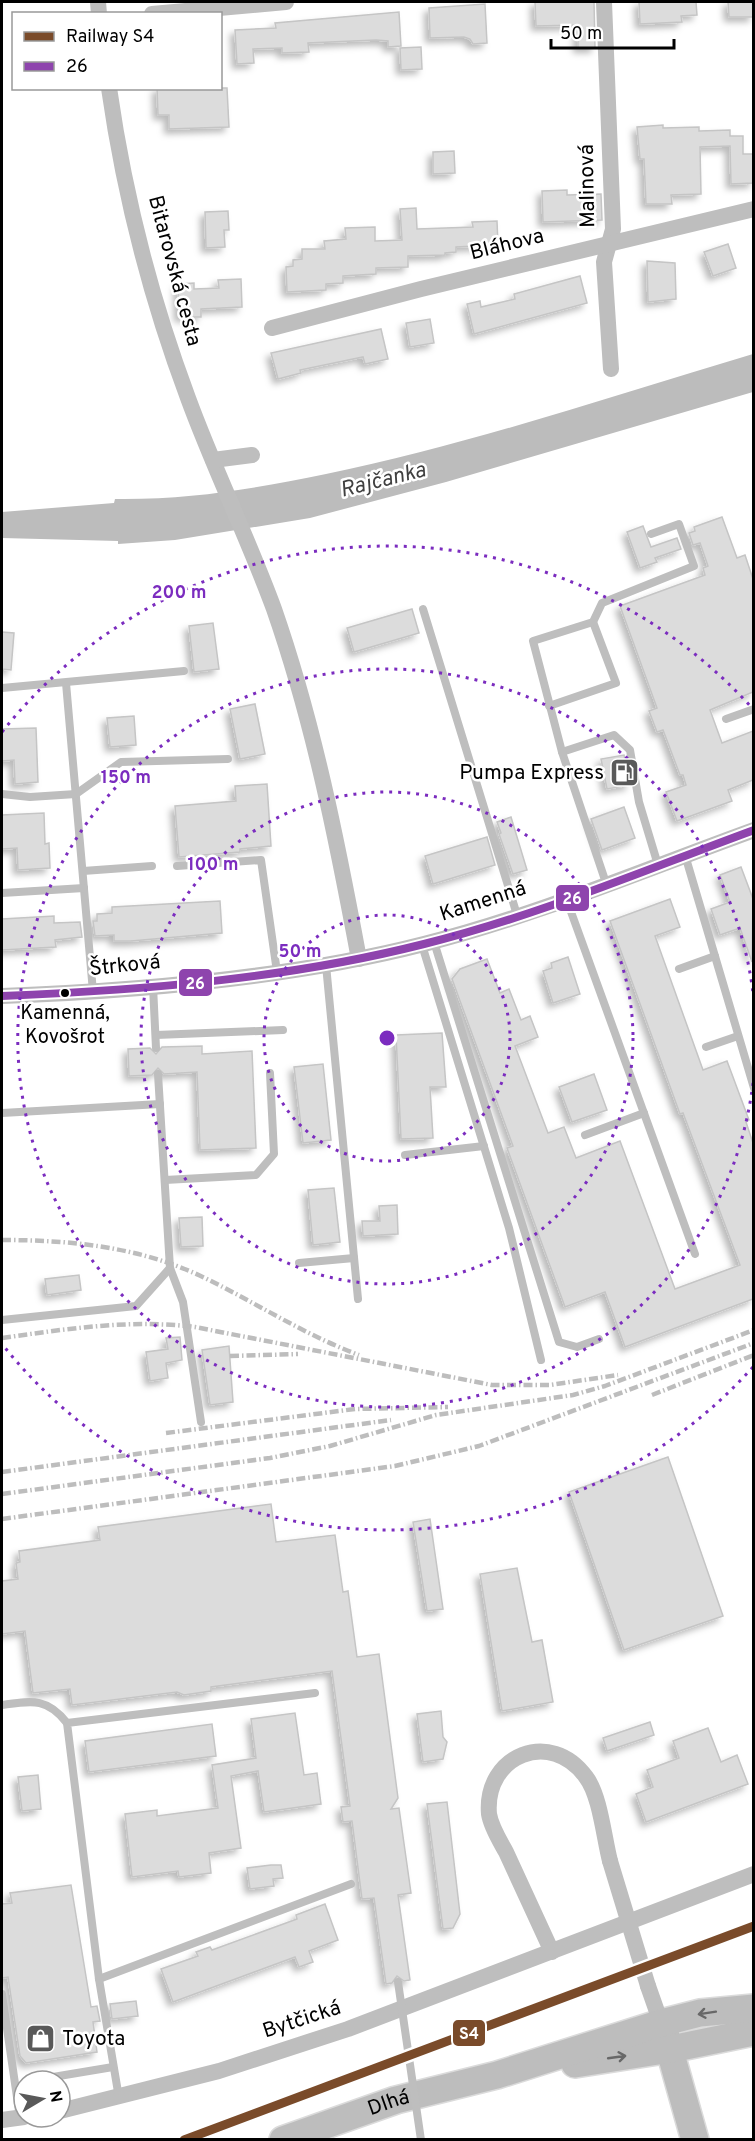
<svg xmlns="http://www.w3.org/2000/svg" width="755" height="2141" viewBox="0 0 755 2141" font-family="Overpass,sans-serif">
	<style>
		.water { fill: #bcbcbc }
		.building { fill: #dcdcdc; stroke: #c5c5c5; stroke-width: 1.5; filter: url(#shadow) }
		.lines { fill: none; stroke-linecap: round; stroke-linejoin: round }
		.primary-casing { stroke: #dbdbdb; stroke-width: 30 }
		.service { stroke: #bebebe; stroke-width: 8 }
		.minor { stroke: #bebebe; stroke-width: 16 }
		.primary { stroke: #bdbdbd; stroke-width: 27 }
		.rail { stroke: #bdbdbd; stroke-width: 4.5; stroke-dasharray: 9 3 1.5 3; stroke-linecap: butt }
		.service-bridge { stroke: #bebebe; stroke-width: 8 }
		.minor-bridge { stroke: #bebebe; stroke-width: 16 }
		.bus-1-casing { stroke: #fff; stroke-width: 12 }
		.bus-1 { stroke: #8e44ad; stroke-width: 8 }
		.rail-1-casing { stroke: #fff; stroke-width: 14 }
		.rail-1 { stroke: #7a4b2a; stroke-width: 9 }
		.oneway { stroke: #686868 }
		.ring { fill: none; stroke: #7b2cbf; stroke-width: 3; stroke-dasharray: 3 6 }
		.bus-dot { fill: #000; stroke: #fff; stroke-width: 2 }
		.labels { text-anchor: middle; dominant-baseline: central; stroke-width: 5; stroke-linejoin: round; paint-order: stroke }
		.bus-label { font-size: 20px; fill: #000; stroke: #fff }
		.street-label { font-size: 21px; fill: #000; stroke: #fff }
		.poi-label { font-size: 21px; fill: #000; stroke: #fff; text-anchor: end }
		.water-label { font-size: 22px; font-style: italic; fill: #404040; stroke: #fff }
		.centre { fill: #7b2cbf; stroke: #fff; stroke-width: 3 }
		.ring-label { font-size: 18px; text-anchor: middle; font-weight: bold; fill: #7b2cbf; stroke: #fff; stroke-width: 5; stroke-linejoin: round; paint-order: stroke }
		.line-badge { stroke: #fff; stroke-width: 2 }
		.badge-label { font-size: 16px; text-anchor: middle; font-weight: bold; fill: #fff }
	</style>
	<defs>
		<filter id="shadow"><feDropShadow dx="-4.5" dy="4.5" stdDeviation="3" flood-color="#0004"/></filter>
	</defs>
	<rect width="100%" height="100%" fill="#fff"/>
	<path class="water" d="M753,354V392L446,482L310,518L175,540L118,544V541L2,538V512L114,503L115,499C190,500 253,489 326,474C471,444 612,396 753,354Z"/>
	<g class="building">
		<path d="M535,2H594L595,48H578V25L536,26Z"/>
		<path d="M639,2H696L697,15L681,16L682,22L640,24Z"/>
		<path d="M728,2H753V17H729Z"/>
		<path d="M485,4L487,43L473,44L470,39L464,37L430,38L429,8Z"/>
		<path d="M399,12L401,46L388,47V41L376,40L308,43L309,52L282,53V48L253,49L254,63L237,64L235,30L276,28L275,23Z"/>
		<path d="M421,47L422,69L401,70L400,48Z"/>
		<path d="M157,88H227L229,127L169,129V115H158Z"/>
		<path d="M663,125V128L699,127V131L730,130V136H743V154H753V183L731,184L730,146L700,147L701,194L671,195L672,204H646L644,159H640L637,127Z"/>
		<path d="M454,151L455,173L433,174V152Z"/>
		<path d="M567,190V195L601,194L602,220L543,222L542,191Z"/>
		<path d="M416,208L417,229L473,227L472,222L497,221L498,245L456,247V252L445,253V255L408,256V267L376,268V274L343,276V283L326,284V290L287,292L286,267L293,266V260L302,259V249H325L324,241L346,239L345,228L375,227V241L402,240L400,209Z"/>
		<path d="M228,211L229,230H224L225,247L206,248L205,212Z"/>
		<path d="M728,244L736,268L713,276L704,252Z"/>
		<path d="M647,261L675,263L676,299L648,302Z"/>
		<path d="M580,276L587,303L474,334L467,304L480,301L481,307L515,299L514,294Z"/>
		<path d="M241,279L242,307L201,309V317H179L178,284L194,283V289L219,288L218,280Z"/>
		<path d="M430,319L434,343L410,347L406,323Z"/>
		<path d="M381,329L388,359L365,364L363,357L300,370L301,373L278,379L271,353Z"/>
		<path d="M722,517L737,558L745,555L753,579V692L710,710L722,743L753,731V780L728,790L732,801L677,821L666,792L686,785L683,775H680L663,730L657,732L649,711L657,708L620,606L705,575L703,568L708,566L700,543L693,545L689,533L695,531L694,527Z"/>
		<path d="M643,526L651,547L677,538L681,549L655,558L657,562L640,568L627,532Z"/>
		<path d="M412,609L419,633L354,652L347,628Z"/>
		<path d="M213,623L219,669L194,672L189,626Z"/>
		<path d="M2,632L14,633L11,670L2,669Z"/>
		<path d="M255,704L265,754L240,759L230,709Z"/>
		<path d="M134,716L136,745L110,747L107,718Z"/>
		<path d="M36,728L38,782L15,784L14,760L2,761V729Z"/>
		<path d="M624,755L630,785L607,789L601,759Z"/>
		<path d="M267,784L271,846L240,849V852L179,857L175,806L236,801L235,786Z"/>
		<path d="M624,807L635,838L602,850L591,819Z"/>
		<path d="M44,813L45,844L49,843L50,868L18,870L17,848L2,849V815Z"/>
		<path d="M511,817L527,870L513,874L499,834L501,833L497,822Z"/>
		<path d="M487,837L495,865L433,884L425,856Z"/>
		<path d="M741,867L753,899L752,962L740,928L720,935L711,909L730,902L720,875Z"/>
		<path d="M670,899L680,927L655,936L703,1070L727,1061L749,1120L746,1122L753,1143V1299L625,1347L605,1292L565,1307L507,1148L513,1146L452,979L460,969L487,959L500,993L509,989L521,1020L530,1016L538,1037L515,1046L548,1133L564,1127L576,1158L620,1141L675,1289L740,1265L683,1113L680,1114L610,921Z"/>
		<path d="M220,901L222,933L131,941H114V935L95,936L93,921H97V914L112,913V907Z"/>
		<path d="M54,916V923L80,922L82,937L55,940L56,947L2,950V919Z"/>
		<path d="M568,957L580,994L553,1003L543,971L552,968L551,963Z"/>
		<path d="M442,1033L446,1087H430L433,1138L401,1139L396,1035Z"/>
		<path d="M202,1046V1054L252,1051L256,1148L200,1150L197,1072L164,1074L158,1068L152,1075L129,1076L128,1049L150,1048L156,1054L162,1047Z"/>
		<path d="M323,1064L331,1140L303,1143L294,1067Z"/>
		<path d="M594,1074L607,1110L572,1122L559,1087Z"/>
		<path d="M334,1188L340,1242L313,1245L308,1190Z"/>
		<path d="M397,1205L398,1234L363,1236L362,1221H380L379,1206Z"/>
		<path d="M202,1217L203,1246L181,1247L179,1218Z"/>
		<path d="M79,1275L81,1290L47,1295L45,1279Z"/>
		<path d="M180,1337L182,1360L166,1363L168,1378L150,1381L146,1352L168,1349L166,1338Z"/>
		<path d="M229,1346L233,1402L210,1405L202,1350Z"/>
		<path d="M668,1457L723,1616L624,1650L569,1492Z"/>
		<path d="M271,1504L276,1542L335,1535L343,1592L348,1591L357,1657L379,1654L398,1798L391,1809L399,1808L411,1893L398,1895L410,1980L404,1981L397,1976L392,1983L386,1984L374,1898L362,1899L352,1821L343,1822L341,1807L350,1806L332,1671L211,1687V1691L184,1695L177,1692L72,1705L70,1689L33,1693L25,1631L2,1634V1581L18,1579L16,1563L20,1562L19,1551L100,1540L98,1527Z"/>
		<path d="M430,1519L443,1609L427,1611L413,1522Z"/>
		<path d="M517,1568L532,1642L542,1640L553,1702L502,1711L480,1574Z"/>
		<path d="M441,1711L443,1737L447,1742L443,1759L423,1762L417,1714Z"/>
		<path d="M295,1713L304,1775L317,1773L321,1804L264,1812L258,1771L231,1776L241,1848L209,1853L211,1873L179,1877L178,1871L132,1877L125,1814L157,1810V1816L218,1808L212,1765L256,1758L251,1719Z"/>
		<path d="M650,1722L654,1735L607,1751L603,1738Z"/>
		<path d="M212,1724L216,1756L89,1772L85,1741Z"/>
		<path d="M708,1728L721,1762L737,1755L748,1784L646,1822L636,1794L653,1787L647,1770L679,1758L673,1741Z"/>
		<path d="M38,1775L41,1809L22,1811L18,1777Z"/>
		<path d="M447,1802L460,1914L453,1928L443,1929L427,1804Z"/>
		<path d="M271,1865H281L283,1878L273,1879L274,1886L250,1889L247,1868Z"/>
		<path d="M71,1885L91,2007L97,2006L100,2021L93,2022L97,2052L26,2063L20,2056L8,1977L2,1978V1904L12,1903L10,1893Z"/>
		<path d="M325,1904L338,1940L309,1951L313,1962L299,1967L295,1957L173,2002L161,1969L198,1956L196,1952L210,1947L212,1950L297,1919L296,1915Z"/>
		<path d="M136,2001L138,2016L112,2019L110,2004Z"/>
	</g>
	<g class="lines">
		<defs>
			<g id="primary">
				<path d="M665,2033L695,2140"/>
				<path d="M575,2064L671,2049L754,2032"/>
				<path id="s1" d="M283,2140L396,2100L497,2075L661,2023L700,2013L754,2008"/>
			</g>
		</defs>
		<use href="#primary" class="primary-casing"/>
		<g class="service">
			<path d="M423,609L517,915"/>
			<path d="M66,683L93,992"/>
			<path d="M2,688L184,671"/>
			<path d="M549,706L616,683L593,622"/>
			<path d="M726,719L754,709"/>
			<path d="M562,752L614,735L630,750L639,802L658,865"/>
			<path d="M2,794L30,797L76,794L121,762L228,759"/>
			<path d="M685,855L754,1088"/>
			<path d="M177,866L261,860L277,972"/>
			<path d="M83,871L152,866"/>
			<path d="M606,883L562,752L533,641L593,622L602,603L694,566L679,524L651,534"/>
			<path d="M2,893L84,888"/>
			<path d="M566,898L695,1254"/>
			<path d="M434,942L559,1342L577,1347L599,1339"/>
			<path d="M422,945L509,1228L541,1360"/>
			<path d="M326,965L358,1299"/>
			<path d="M679,969L715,956"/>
			<path d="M153,986L156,1048"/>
			<path d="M156,1035L283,1030"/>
			<path d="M706,1047L738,1036"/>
			<path d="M158,1074L170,1268L183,1302L201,1422"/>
			<path d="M2,1113L160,1104"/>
			<path d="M585,1135L644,1113"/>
			<path d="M405,1155L484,1146"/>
			<path d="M165,1180L256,1175L274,1154L270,1073"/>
			<path d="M299,1263L354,1258"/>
			<path d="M2,1320L136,1306L170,1268"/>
			<path d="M2,1705C31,1701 47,1697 67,1723"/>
			<path d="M99,1979L351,1884"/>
			<path d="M2,1994L20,2118"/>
			<path d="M29,2081L113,2067"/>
			<path d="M119,2098L99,1979L67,1723L315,1693"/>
		</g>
		<g class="minor">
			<path d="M98,2L99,14"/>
			<path d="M604,2L613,229L604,262L611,369"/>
			<path d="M152,14L286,2"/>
			<path d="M109,88C124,193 151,299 188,398C214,469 248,538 274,609C314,724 337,841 359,959"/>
			<path d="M272,328L421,289L754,209"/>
			<path d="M213,460L252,455"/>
			<path d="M2,996C139,991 291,978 424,944C535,916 646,869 754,830"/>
			<path d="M552,1952C537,1919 521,1885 506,1852C500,1841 491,1827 489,1814C484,1755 551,1728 586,1777C600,1795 604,1838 610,1861"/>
			<path d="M648,1986L661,2023"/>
			<path d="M60,2111L219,2071L348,2029L754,1874"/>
			<path d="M2,2120L24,2117"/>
		</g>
		<use href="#primary" class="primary"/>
		<g class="rail">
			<path d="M2,1240C73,1240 142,1247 207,1279C258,1304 305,1335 359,1355"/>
			<path d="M2,1338C66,1329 130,1319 195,1327L492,1385H550L618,1375"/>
			<path d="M230,1356L298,1354"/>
			<path d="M652,1395L754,1355"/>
			<path d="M166,1433L355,1409L448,1407"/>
			<path d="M2,1472L391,1420"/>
			<path d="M2,1494L270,1458L330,1446L436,1415L573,1395L605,1386L754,1330"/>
			<path d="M2,1519L395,1466L479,1446L754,1343"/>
		</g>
		<path class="service-bridge" d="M398,1982L421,2140"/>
		<path class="minor-bridge" d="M610,1861L648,1986"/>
		<defs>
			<path id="bus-1" d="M2,996C144,990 286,979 424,944C537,916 645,870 754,830"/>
		</defs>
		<use href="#bus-1" class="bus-1-casing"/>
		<use href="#bus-1" class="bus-1"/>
		<defs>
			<path id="rail-1" d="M184,2140L754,1926"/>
		</defs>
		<use href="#rail-1" class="rail-1-casing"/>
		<use href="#rail-1" class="rail-1"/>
	</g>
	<defs><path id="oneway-shaft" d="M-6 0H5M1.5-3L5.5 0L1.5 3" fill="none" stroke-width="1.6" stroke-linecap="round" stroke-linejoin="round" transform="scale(1.5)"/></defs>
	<g class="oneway">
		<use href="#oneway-shaft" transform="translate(707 2013) rotate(171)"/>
		<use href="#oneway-shaft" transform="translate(617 2057) rotate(-8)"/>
	</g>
	<g class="ring">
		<circle cx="387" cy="1038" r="123"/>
		<circle cx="387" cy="1038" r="246"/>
		<path d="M753 1083A369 369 0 1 1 753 993"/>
		<path d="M753 1367A492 492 0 0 1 2 1344M2 732A492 492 0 0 1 753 709"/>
	</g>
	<defs>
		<symbol id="fuel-square" viewBox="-11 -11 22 22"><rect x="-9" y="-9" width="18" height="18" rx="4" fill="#595959" stroke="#fff"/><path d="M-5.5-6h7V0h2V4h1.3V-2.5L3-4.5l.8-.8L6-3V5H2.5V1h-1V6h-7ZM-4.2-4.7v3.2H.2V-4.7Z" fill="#fff"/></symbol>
		<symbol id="shop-square" viewBox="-11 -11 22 22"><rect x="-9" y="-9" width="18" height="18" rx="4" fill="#595959" stroke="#fff"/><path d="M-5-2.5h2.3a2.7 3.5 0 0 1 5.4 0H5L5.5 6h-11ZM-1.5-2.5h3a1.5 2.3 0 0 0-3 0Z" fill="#fff"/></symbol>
	</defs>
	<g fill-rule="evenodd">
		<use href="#fuel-square" x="608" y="756" width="33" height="33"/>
		<use href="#shop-square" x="24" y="2022" width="33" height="33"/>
	</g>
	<circle class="bus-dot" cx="65" cy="993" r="5"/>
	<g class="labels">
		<g class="bus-label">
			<text x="65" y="1014">Kamenná,<tspan x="65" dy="24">Kovošrot</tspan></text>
		</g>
		<g class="street-label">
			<text transform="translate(588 186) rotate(-91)">Malinová</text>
			<text transform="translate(507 245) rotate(-14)">Bláhova</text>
			<text transform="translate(174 271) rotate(75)">Bitarovská cesta</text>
			<text transform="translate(483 902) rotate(-18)">Kamenná</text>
			<text transform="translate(125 966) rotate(-6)">Štrková</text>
			<text transform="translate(302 2020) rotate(-18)">Bytčická</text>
			<text stroke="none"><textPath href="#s1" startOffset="112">Dlhá</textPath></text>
		</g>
		<g class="poi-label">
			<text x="604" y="773">Pumpa Express</text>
			<text x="62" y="2039" text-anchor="start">Toyota</text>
		</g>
		<g class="water-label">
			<text transform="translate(383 481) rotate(-14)">Rajčanka</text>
		</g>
	</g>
	<circle cx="387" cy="1038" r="9" class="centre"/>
	<g class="ring-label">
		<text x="179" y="598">200 m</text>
		<text x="126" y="783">150 m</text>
		<text x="213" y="870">100 m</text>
		<text x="300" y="957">50 m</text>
	</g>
	<g class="line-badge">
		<rect x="555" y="884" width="35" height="28" rx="6" fill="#8e44ad"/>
		<rect x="178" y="968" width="35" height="29" rx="6" fill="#8e44ad"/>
		<rect x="452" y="2019" width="34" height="28" rx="6" fill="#7a4b2a"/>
	</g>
	<g class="badge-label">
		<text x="572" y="904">26</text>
		<text x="195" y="989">26</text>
		<text x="469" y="2039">S4</text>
	</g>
	<rect width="755" height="2141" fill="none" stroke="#000000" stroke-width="6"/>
	<rect x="12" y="12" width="210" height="78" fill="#ffffff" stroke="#999999" stroke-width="1.5"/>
	<rect x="24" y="32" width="30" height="9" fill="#7a4b2a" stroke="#999999" stroke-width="1.5"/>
	<text x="66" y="42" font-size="18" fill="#000000">Railway S4</text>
	<rect x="24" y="62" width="30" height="9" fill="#8e44ad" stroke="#999999" stroke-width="1.5"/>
	<text x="66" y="72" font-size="18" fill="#000000">26</text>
	<g transform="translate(42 2099) rotate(80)"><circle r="28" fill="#ffffff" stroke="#999999" stroke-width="1.5"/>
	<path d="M0-4.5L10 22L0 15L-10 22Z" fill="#595959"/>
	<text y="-9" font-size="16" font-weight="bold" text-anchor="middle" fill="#000000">N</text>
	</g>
	<path d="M551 39v9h123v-9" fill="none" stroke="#000000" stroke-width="3"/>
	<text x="560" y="39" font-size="18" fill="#000000" stroke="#ffffff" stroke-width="4.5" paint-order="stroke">50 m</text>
</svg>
